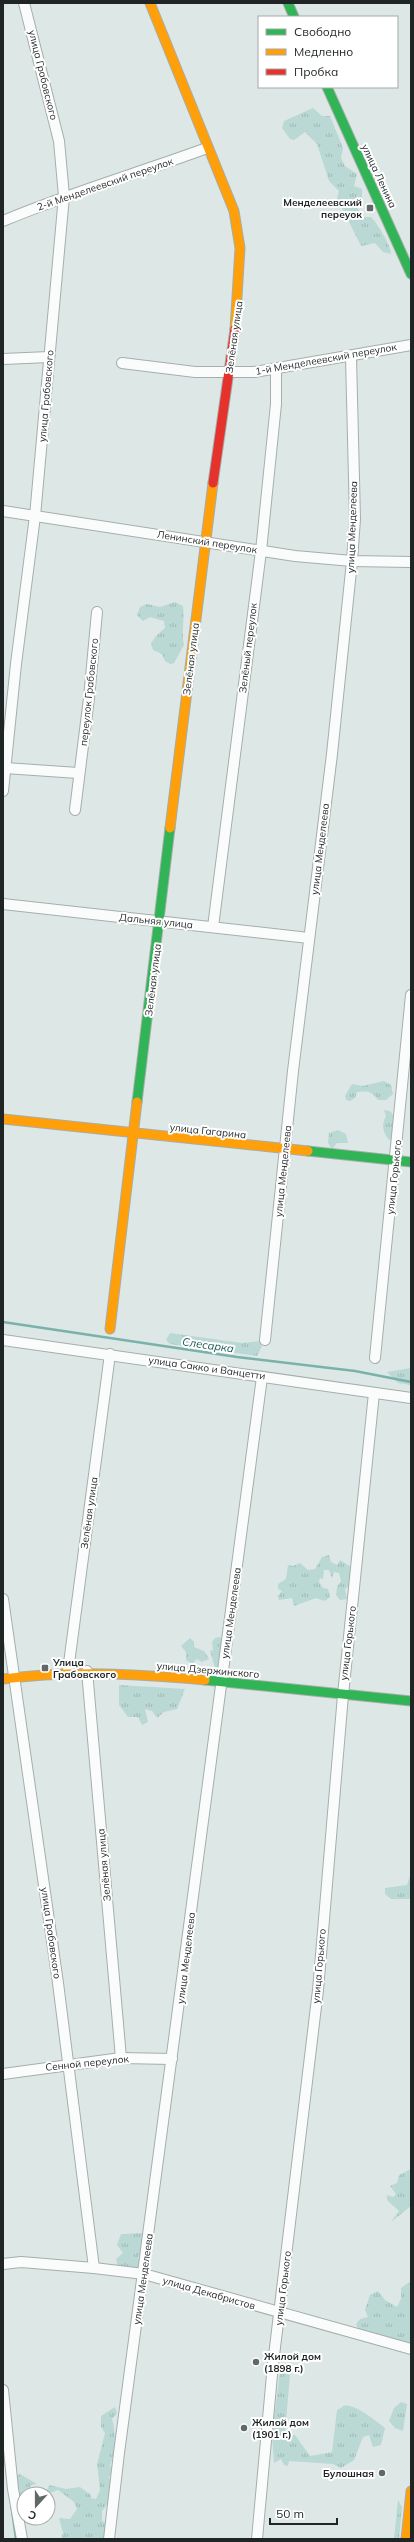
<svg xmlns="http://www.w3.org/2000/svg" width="414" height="2542" viewBox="0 0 414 2542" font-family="Mulish,sans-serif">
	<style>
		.grass { fill: url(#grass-tufts) }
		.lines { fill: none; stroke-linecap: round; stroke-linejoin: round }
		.stream { stroke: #79b2ab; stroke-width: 2.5 }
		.street-casing { stroke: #a5aeac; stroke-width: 12 }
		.fast-casing { stroke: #a5aeac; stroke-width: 11 }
		.slow-casing { stroke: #a5aeac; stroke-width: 11 }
		.jam-casing { stroke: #a5aeac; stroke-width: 11 }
		.street { stroke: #fafcfb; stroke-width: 10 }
		.fast { stroke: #30b455; stroke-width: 9 }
		.slow { stroke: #ff9f0a; stroke-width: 9 }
		.jam { stroke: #e5322d; stroke-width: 9 }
		.poi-dot { fill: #616968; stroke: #fff; stroke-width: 1.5 }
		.labels { text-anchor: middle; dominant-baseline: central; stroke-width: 4; stroke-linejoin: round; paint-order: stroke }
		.street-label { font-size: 10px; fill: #1e2524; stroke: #fff }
		.poi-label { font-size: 10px; font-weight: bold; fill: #1e2524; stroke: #fff; text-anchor: start }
		.water-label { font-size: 11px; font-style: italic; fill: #195a54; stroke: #fff }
	</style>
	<defs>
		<pattern id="grass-tufts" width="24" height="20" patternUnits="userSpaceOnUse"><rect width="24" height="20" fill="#bad8d4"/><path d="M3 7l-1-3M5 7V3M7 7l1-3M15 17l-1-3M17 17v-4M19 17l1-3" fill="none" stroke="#9fb9b6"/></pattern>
	</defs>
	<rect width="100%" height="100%" fill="#dde8e6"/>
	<g class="grass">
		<path d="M313,108L322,116H330L343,148L341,158L345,166L357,174L354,186L362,189V197L357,207L363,217H371C377,223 391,245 391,254L383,252L375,243L361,246L337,198L339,191L329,181L317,144L305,132L294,140L290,139L282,128L284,121Z"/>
		<path d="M175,602L183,606C185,620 181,631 184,645L174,663L170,664L165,661L162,654L153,650L151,643L156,636L165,628L164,621L150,617L143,621L137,615L140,607L147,604L160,607Z"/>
		<path d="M384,1081L391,1085L393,1094L386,1100H378C372,1091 367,1091 357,1092L355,1098L350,1101L346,1100L345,1096L352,1084L363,1086Z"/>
		<path d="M384,1110L390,1111L393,1115L394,1140H389C383,1133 381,1125 386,1116Z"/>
		<path d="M338,1130L346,1134L348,1143H337L332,1149L328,1143L329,1133Z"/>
		<path d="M170,1333L242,1343L260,1341L262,1346L257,1356L170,1344L166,1340Z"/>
		<path d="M411,1368V1385L398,1383L387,1372Z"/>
		<path d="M329,1555L331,1562L337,1565L340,1560L351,1567L349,1586L345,1589L347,1599L340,1600L336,1595L337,1587L341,1581L339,1573L334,1572L332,1578L329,1570H324L323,1579L320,1578L319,1582L323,1588L328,1589L330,1597L325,1601L316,1598L294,1606L292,1598L279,1600L278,1596L282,1591L278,1589V1584L286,1579L288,1565L293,1566L300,1563L308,1570L315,1569L322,1557Z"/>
		<path d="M220,1637C225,1645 222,1664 216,1671L210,1651L213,1650L212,1642L215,1638Z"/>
		<path d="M190,1638L194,1642V1647L204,1651L209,1659L202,1662L197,1659L192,1664L186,1660V1652L181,1646Z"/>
		<path d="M119,1685L185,1689L177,1709L164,1712L157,1718L152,1711L145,1709L148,1722L142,1725L138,1717H128L119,1705Z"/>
		<path d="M411,1872V1899H391L385,1894V1888L407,1885Z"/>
		<path d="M411,2169V2206L391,2222L399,2211L387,2200V2195L393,2197L396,2194L390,2186L397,2183L399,2175Z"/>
		<path d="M144,2233L143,2249L138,2257L141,2266L134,2269L118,2268L116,2259L123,2253L117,2245L121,2234Z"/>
		<path d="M411,2281L410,2344L358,2329L356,2324L360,2319L368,2317L365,2310L370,2295L378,2291L385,2300L397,2307L401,2299V2288Z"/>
		<path d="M280,2371L290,2375L285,2433L295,2435L310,2456L332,2452L337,2410L346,2405C361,2408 373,2419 385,2428L381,2445L373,2447L369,2435L363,2437L354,2460L341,2468L333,2464L289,2461L288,2466L284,2465L281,2459L274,2463L272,2435Z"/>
		<path d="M401,2402L407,2404L403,2431L395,2428L389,2421L394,2408Z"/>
		<path d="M115,2407L117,2413L112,2419C116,2432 116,2452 110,2465L112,2471L109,2477C114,2489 111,2502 102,2511V2520L106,2525L105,2539H61L63,2533L59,2518L70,2519L77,2509L74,2502L58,2490L50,2493L48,2500V2494H24V2502L19,2501L15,2477L20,2474L37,2484L31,2485L30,2489L43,2490L46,2493L49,2485L66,2489L80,2487L91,2495V2498L96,2499L100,2490L97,2464L105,2433L101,2427V2416Z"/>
		<path d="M398,2500L402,2507L399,2539H394Z"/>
	</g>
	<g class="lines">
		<g class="stream">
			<path d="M3,1322L237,1357L355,1371L411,1382"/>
			<path d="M3,2444L16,2539"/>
		</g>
		<defs>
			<g id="street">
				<path d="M3,221C69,193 139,173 207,148"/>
				<path d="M3,359L49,357"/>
				<path d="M122,363L195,372H254L411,345"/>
				<path d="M3,511L295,556L352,561L411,562"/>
				<path d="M5,768L78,773"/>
				<path d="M3,791L16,664L35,516L64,196L59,141L24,3"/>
				<path d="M75,810L89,698L97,612"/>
				<path d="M3,904L309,938"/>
				<path d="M213,927L261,551L276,404V369"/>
				<path d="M3,1340L411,1398"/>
				<path d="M265,1340L293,1071L332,754L352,561L355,519L351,357"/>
				<path d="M375,1358L411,995"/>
				<path d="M3,1599L58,1983L94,2268"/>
				<path d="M68,1671L110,1354"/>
				<path d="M87,1671L121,2058"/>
				<path d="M3,2074L121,2058L172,2059"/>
				<path d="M3,2264L21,2262L94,2268L144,2274L411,2349"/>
				<path d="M3,2390L13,2489L22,2539"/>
				<path d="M109,2539L119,2453L262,1377"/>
				<path d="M257,2539L273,2364L318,1990L343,1695L374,1393"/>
			</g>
			<g id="fast">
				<path d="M288,3L294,17"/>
				<path d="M327,87L411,274"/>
				<path d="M137,1102L170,828"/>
				<path d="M308,1151L411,1162"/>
				<path d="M205,1680L411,1701"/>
			</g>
			<g id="slow">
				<path d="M150,3L234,211L240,248L235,329"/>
				<path d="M170,828L213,483"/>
				<path d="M3,1119L308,1151"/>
				<path d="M110,1329L137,1102"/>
				<path d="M3,1679C71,1670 137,1674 205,1680"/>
				<path d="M406,2539L411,2491"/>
			</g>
			<path id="jam" d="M213,483L235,329"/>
		</defs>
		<use href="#street" class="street-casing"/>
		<use href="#fast" class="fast-casing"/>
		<use href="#slow" class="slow-casing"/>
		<use href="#jam" class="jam-casing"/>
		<use href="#street" class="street"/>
		<use href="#fast" class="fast"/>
		<use href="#slow" class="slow"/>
		<use href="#jam" class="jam"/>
	</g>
	<g class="poi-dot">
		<rect x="366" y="204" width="8" height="8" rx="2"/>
		<rect x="41" y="1664" width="8" height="8" rx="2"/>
		<circle cx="256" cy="2362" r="4"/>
		<circle cx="244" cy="2428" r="4"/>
		<circle cx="382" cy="2473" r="4"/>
	</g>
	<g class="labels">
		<g class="street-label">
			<text transform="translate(43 75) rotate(76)">улица Грабовского</text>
			<text transform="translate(379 176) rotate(65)">улица Ленина</text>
			<text transform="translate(105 184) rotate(-19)">2-й Менделеевский переулок</text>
			<text transform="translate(234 337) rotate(-82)">Зелёная улица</text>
			<text transform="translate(326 359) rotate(-10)">1-й Менделеевский переулок</text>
			<text transform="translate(46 396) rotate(-85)">улица Грабовского</text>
			<text transform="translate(352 527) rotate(-88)">улица Менделеева</text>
			<text transform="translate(207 542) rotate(9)">Ленинский переулок</text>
			<text transform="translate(248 648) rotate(-83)">Зелёный переулок</text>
			<text transform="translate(191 659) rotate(-83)">Зелёная улица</text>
			<text transform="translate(89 692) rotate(-84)">переулок Грабовского</text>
			<text transform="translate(320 849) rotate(-83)">улица Менделеева</text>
			<text transform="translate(156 921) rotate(6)">Дальняя улица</text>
			<text transform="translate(153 980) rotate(-83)">Зелёная улица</text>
			<text transform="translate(208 1131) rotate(6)">улица Гагарина</text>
			<text transform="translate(283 1171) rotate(-84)">улица Менделеева</text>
			<text transform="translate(394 1177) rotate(-84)">улица Горького</text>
			<text transform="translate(207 1368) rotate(8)">улица Сакко и Ванцетти</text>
			<text transform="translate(89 1513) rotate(-82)">Зелёная улица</text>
			<text transform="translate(231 1613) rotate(-82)">улица Менделеева</text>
			<text transform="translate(348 1643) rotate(-83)">улица Горького</text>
			<text transform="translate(208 1670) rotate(5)">улица Дзержинского</text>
			<text transform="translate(104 1865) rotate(-95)">Зелёная улица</text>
			<text transform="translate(51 1933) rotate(82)">улица Грабовского</text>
			<text transform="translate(186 1958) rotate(-83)">улица Менделеева</text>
			<text transform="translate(319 1966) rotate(-85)">улица Горького</text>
			<text transform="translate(87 2063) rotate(-6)">Сенной переулок</text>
			<text transform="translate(143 2279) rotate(-82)">улица Менделеева</text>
			<text transform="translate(283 2288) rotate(-83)">улица Горького</text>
			<text transform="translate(209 2293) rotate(16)">улица Декабристов</text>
		</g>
		<g class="poi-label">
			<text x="362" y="202" text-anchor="end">Менделеевский<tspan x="362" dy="12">переуок</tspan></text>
			<text x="53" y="1662">Улица<tspan x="53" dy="12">Грабовского</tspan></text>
			<text x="264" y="2356">Жилой дом<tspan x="264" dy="12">(1898 г.)</tspan></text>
			<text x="252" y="2422">Жилой дом<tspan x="252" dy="12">(1901 г.)</tspan></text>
			<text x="374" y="2473" text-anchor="end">Булошная</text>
		</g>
		<g class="water-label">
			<text transform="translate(208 1345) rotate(8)">Слесарка</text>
		</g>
	</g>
	<rect width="414" height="2542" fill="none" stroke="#1e2524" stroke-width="8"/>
	<rect x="258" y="16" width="140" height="72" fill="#ffffff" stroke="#a5a8a7"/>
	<rect x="266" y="29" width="20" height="6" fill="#30b455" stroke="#a5a8a7"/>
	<text x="294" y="36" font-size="12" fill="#1e2524">Свободно</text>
	<rect x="266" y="49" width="20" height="6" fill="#ff9f0a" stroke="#a5a8a7"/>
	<text x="294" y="56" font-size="12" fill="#1e2524">Медленно</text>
	<rect x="266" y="69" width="20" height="6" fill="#e5322d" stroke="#a5a8a7"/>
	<text x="294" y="76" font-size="12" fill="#1e2524">Пробка</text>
	<g transform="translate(36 2506) rotate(201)"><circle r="19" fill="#ffffff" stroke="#a5a8a7"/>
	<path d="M0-3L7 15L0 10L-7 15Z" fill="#616968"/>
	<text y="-6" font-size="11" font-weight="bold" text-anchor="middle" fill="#1e2524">С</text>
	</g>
	<path d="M270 2518v6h67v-6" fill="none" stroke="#1e2524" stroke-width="2"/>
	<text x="276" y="2518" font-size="12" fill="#1e2524" stroke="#ffffff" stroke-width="3" paint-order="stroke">50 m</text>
</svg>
